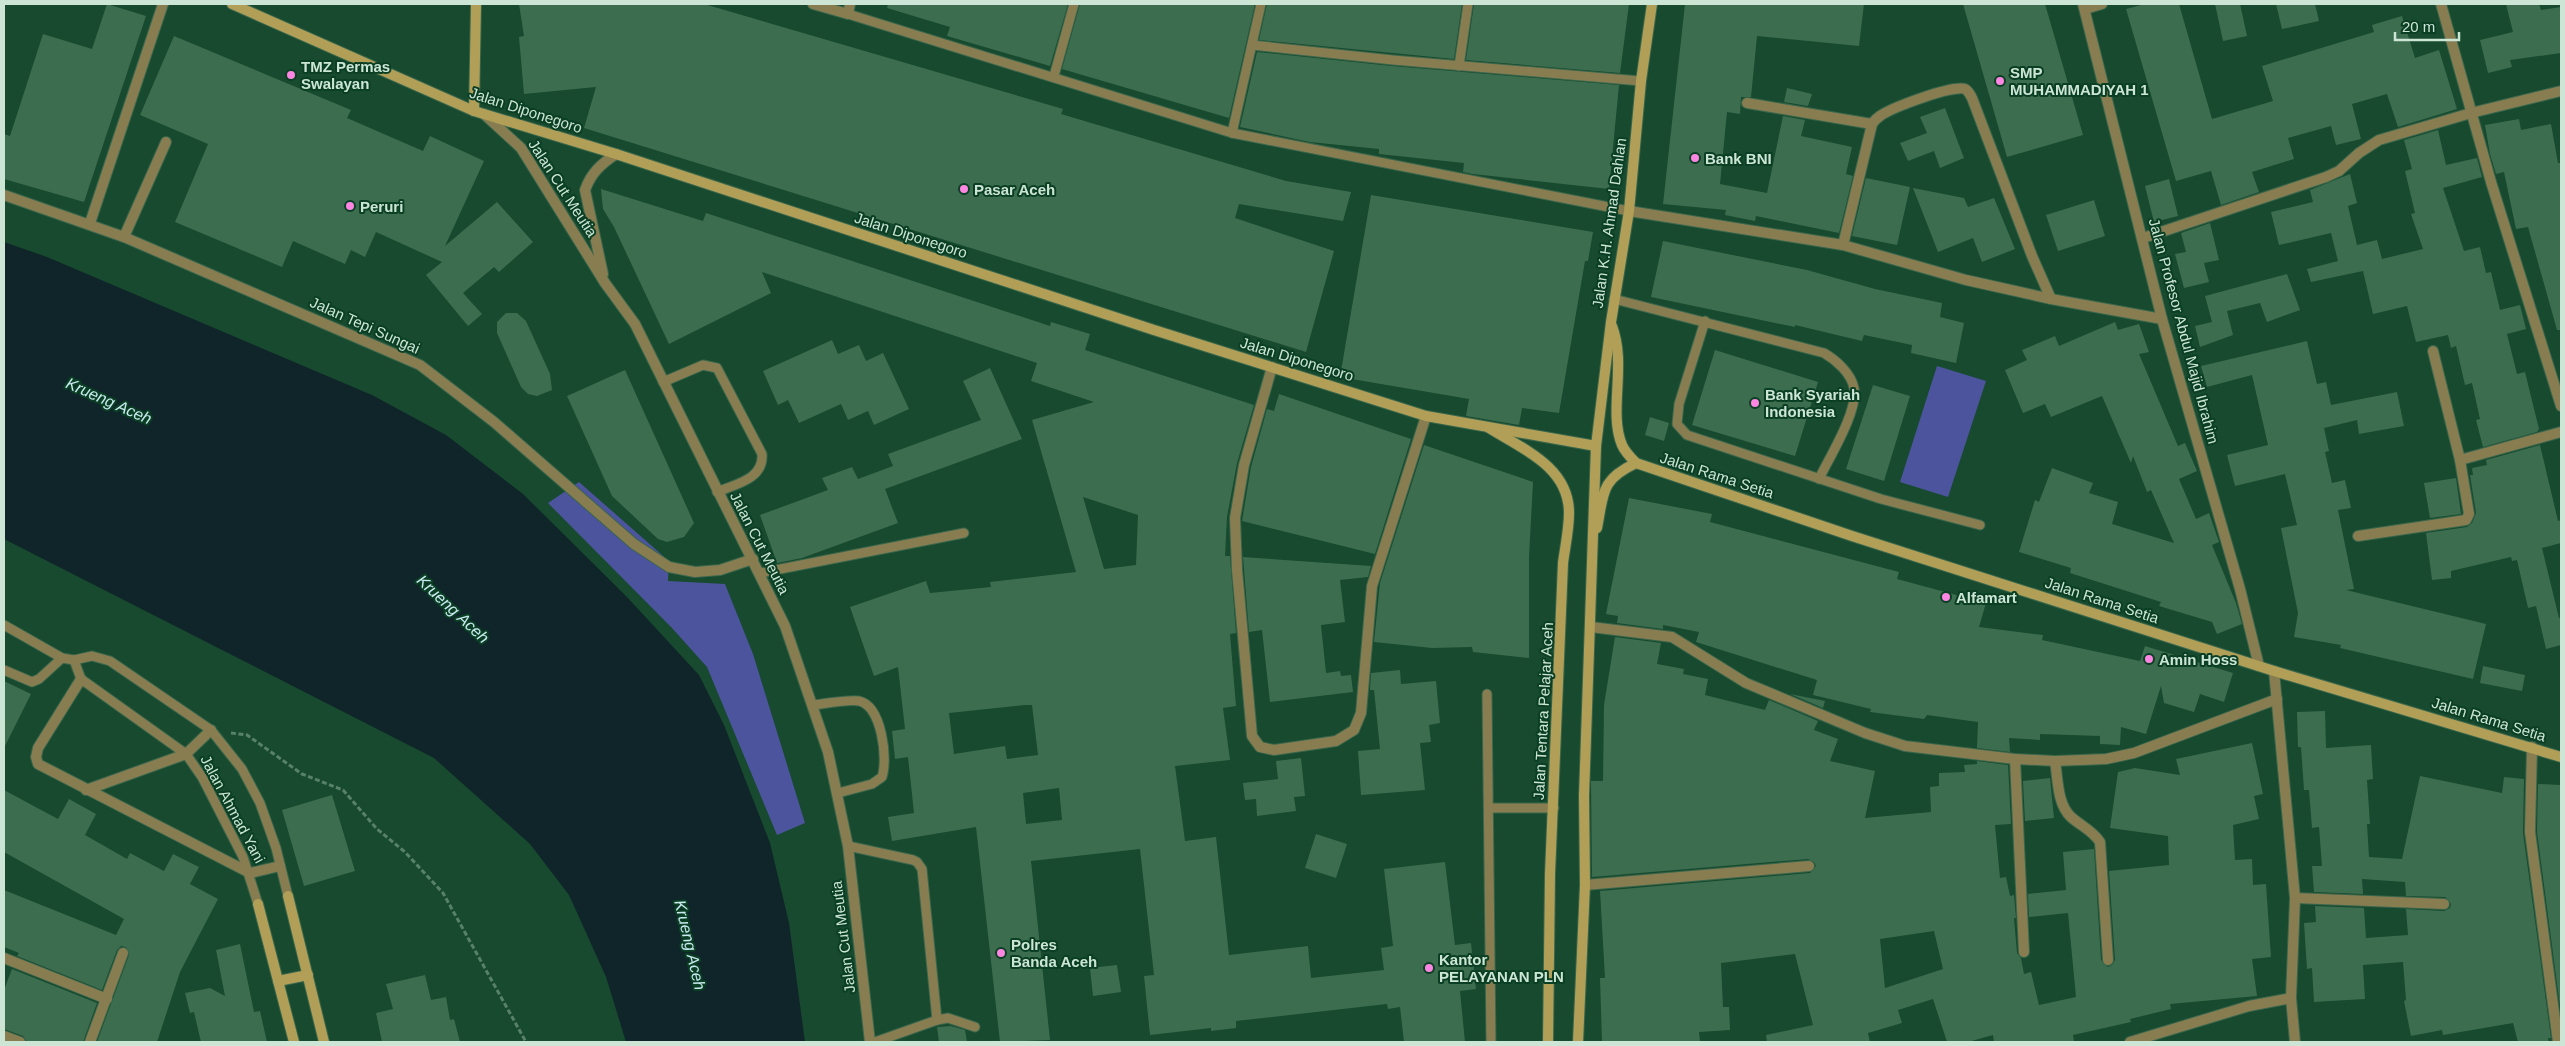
<svg xmlns="http://www.w3.org/2000/svg" width="2565" height="1046" viewBox="0 0 2565 1046" font-family="Helvetica,sans-serif">
	<style>
		.green { fill: #4c549d }
		.water { fill: #10252a }
		.building { fill: #3c6d4f; fill-rule: evenodd }
		.lines { fill: none; stroke-linecap: round; stroke-linejoin: round }
		.lane-casing { stroke: #38664c; stroke-width: 11 }
		.street-casing { stroke: #38664c; stroke-width: 12 }
		.secondary-casing { stroke: #38664c; stroke-width: 12 }
		.path { stroke: #588169; stroke-width: 3; stroke-dasharray: 5 2.5; stroke-linecap: butt }
		.lane { stroke: #887d51; stroke-width: 9 }
		.street { stroke: #887d51; stroke-width: 10 }
		.secondary { stroke: #b19f57; stroke-width: 10 }
		.poi-dot { fill: #fd86e2; stroke: #0a3f24; stroke-width: 2 }
		.labels { text-anchor: middle; dominant-baseline: central; stroke-width: 4; stroke-linejoin: round; paint-order: stroke }
		.poi-label { font-size: 15px; font-weight: bold; fill: #cce5d4; stroke: #0a3f24; text-anchor: start }
		.street-label { font-size: 15px; fill: #cce5d4; stroke: #0a3f24 }
		.water-label { font-size: 16px; font-style: italic; fill: #cae9f1; stroke: #0a3f24 }
	</style>
	<rect width="100%" height="100%" fill="#174a2e"/>
	<g class="green">
		<path d="M1937,366L1986,381L1948,497L1900,482Z"/>
		<path d="M579,482L669,561L668,581L725,584L753,654L805,823L777,835L707,667L672,628L548,503Z"/>
	</g>
	<path class="water" d="M4,242L47,257L372,395L446,435L523,494L627,597L699,675L724,725L770,843L789,923L805,1042H626L606,977L569,895L530,844L434,758L4,539Z"/>
	<g class="building">
		<path d="M107,4L146,16L84,202L4,179V134L10,136L43,34L92,49Z"/>
		<path d="M519,4H704L1063,109L1061,114L1286,181L1351,192L1343,221L1239,204L1235,218L1334,251L1306,352L584,128L596,87L524,94L519,37L524,36Z"/>
		<path d="M888,4H1068L1050,66L947,36L950,27L887,8Z"/>
		<path d="M1080,4H1255L1229,118L1062,69Z"/>
		<path d="M1267,4H1462L1454,59L1259,40Z"/>
		<path d="M1474,4H1629L1620,73L1466,60Z"/>
		<path d="M1685,4H1864L1859,46L1757,36L1751,97H1741L1740,114L1727,112L1720,184L1767,193L1783,116L1805,120L1801,136L1852,147L1846,174L1853,176L1839,233L1756,216L1755,221L1725,215L1726,210L1663,204Z"/>
		<path d="M1963,4H2045L2083,135L2007,157Z"/>
		<path d="M2145,4H2179L2212,119L2273,101L2262,66L2374,32L2372,25L2402,16L2415,58L2439,50L2457,109L2398,127L2387,94L2352,104L2361,139L2336,145L2331,126L2288,138L2294,159L2252,172L2259,192L2221,205L2211,171L2176,181L2126,9Z"/>
		<path d="M2215,4H2240L2247,36L2223,41Z"/>
		<path d="M2276,4H2315L2319,21L2282,29Z"/>
		<path d="M2506,4H2539L2541,10L2561,7V53L2510,60L2512,67L2488,73L2480,40L2513,32Z"/>
		<path d="M174,36L351,110L347,118L423,151L430,136L484,161L445,246L497,202L533,242L499,272L494,267L463,293L482,314L468,326L426,275L442,262L376,232L365,257L351,250L345,264L293,241L282,267L175,222L208,144L140,115Z"/>
		<path d="M1257,52L1392,66L1619,85L1609,189L1473,174L1463,172L1464,163L1379,154V149L1310,142L1240,127Z"/>
		<path d="M1787,88L1812,94L1808,106L1784,102Z"/>
		<path d="M1945,108L1964,158L1940,168L1934,151L1908,161L1900,143L1927,133L1920,117Z"/>
		<path d="M2519,119L2521,130L2551,124L2558,163H2561V330H2557L2528,227L2516,229L2504,172L2496,174L2490,154L2485,125Z"/>
		<path d="M2438,130L2446,165L2477,158L2482,177L2443,188L2464,251L2480,247L2486,273L2491,272L2500,310L2520,305L2526,329L2507,334L2517,374L2525,372L2539,429L2537,432L2483,447L2476,420L2480,419L2472,383L2465,385L2456,346L2451,348L2448,335L2416,342L2407,306L2373,314L2363,271L2311,282L2307,269L2338,261L2331,233L2279,245L2271,212L2313,202L2310,190L2350,174L2357,203L2348,206L2357,245L2377,240L2382,259L2423,249L2411,214L2415,213L2405,171L2412,169L2404,140Z"/>
		<path d="M1866,178L1910,187L1897,245L1852,236Z"/>
		<path d="M2169,179L2178,216L2154,222L2145,186Z"/>
		<path d="M1913,188L1964,198L1968,207L1994,198L2015,249L1982,262L1973,238L1938,252Z"/>
		<path d="M601,189L703,221L706,213L1050,326L1051,322L1090,334L1085,350L1254,405L1237,463L1227,517L1225,556H1230L1236,633L1230,634L1236,706L1223,708L1230,760L1175,766L1185,841L1216,837L1229,955L1308,946L1311,978L1384,970L1381,948L1393,946L1384,869L1445,862L1455,945L1471,943L1476,989L1460,991L1465,1042H1404L1400,1007L1388,1009L1387,1004L1236,1021V1028L1211,1031V1028L1150,1035L1144,976L1154,975L1140,849L1031,861L1050,1040L1000,1042L976,827L892,841L888,817L914,813L908,757L895,759L892,731L905,729L898,667L874,676L850,607L926,581L930,593L991,587L990,582L1076,572L1032,420L1094,402L1031,381L1037,363L762,272L771,293L669,344L614,227L603,209ZM1083,497L1138,515L1136,565L1104,569ZM1025,705H1032L1038,755L1007,759L1005,746L954,754L949,713ZM1059,788L1062,820L1026,824L1023,793Z"/>
		<path d="M1371,195L1593,232L1588,261H1585L1559,413L1522,408L1519,425L1466,416L1469,399L1340,377Z"/>
		<path d="M2094,200L2105,236L2058,251L2046,215Z"/>
		<path d="M2210,223L2219,260L2204,263L2209,282L2184,288L2175,254L2186,252L2181,233Z"/>
		<path d="M1663,241L1807,270L1875,289L1942,303L1940,317L1964,323L1956,363L1911,353L1912,345L1864,335L1862,341L1795,325V327L1651,297Z"/>
		<path d="M2287,274L2300,310L2267,322L2260,303L2227,311L2233,335L2200,347L2195,326L2212,322L2205,296Z"/>
		<path d="M506,313H517L526,321L550,374L552,390L537,396L528,394L521,387L497,333V322Z"/>
		<path d="M2115,322L2118,330L2139,324L2149,352L2139,354L2178,446L2185,443L2197,471L2179,479L2196,519L2209,513L2219,542L2212,545L2236,603L2242,624L2217,634L2212,622L2159,606L2161,602L2070,573L2071,568L2019,552L2035,500L2039,502L2052,468L2093,483L2089,493L2118,502L2112,524L2174,543L2151,490L2147,492L2133,456L2131,463L2102,396L2051,417L2045,404L2023,413L2005,370L2027,360L2022,350L2055,336L2059,346Z"/>
		<path d="M832,340L838,354L859,345L866,361L883,353L909,409L874,425L868,411L848,420L841,404L799,423L788,400L778,405L763,371Z"/>
		<path d="M2307,341L2317,384L2326,382L2331,405L2397,392L2404,426L2359,434L2357,420L2324,428L2329,451L2325,452L2332,483L2345,480L2351,508L2338,510L2354,589L2346,590L2486,624L2473,679L2340,648L2341,645L2294,637L2298,613L2281,528L2297,525L2285,474L2235,486L2227,455L2268,445L2252,375L2207,387L2201,366Z"/>
		<path d="M1715,350L1818,382L1795,456L1692,425Z"/>
		<path d="M990,368L1022,439L885,489L898,523L802,558L777,563L760,515L828,490L822,478L852,467L858,479L893,466L888,454L981,420L963,381Z"/>
		<path d="M625,370L694,523L684,537L667,542L658,539L612,496L567,396Z"/>
		<path d="M1873,385L1910,396L1884,481L1846,469Z"/>
		<path d="M1279,394L1411,439L1375,554L1242,521L1251,467L1267,409L1274,411Z"/>
		<path d="M1650,417L1669,423L1664,441L1645,435Z"/>
		<path d="M1424,445L1533,482L1529,557V658L1473,652L1472,647L1432,648L1374,642L1380,583Z"/>
		<path d="M2540,445L2558,521L2561,520V543L2542,548L2559,618H2561V645L2546,649L2536,606L2528,608L2517,560L2512,561L2511,557L2451,571V578L2432,580L2426,533L2467,527L2472,523L2476,513L2470,475H2473L2472,468L2487,465L2486,460Z"/>
		<path d="M2456,478L2461,514L2430,518L2424,483Z"/>
		<path d="M1629,498L1712,514L1710,522L1899,572L1897,579L1986,603L1979,627L2043,635L2042,640L2140,661L2145,646L2233,673L2224,702L2200,694L2194,712L2164,703L2161,686L2146,734L2121,727L2120,745L2100,744V736L2040,734V740L2009,738L2010,752L1977,748L1978,722L1927,715L1924,719L1870,712L1871,709L1813,695L1817,680L1696,642L1699,632L1663,625V629L1617,623L1618,616L1606,614Z"/>
		<path d="M1243,557L1371,566L1368,577L1340,580L1345,622L1321,625L1326,673L1340,671L1341,676L1351,675L1353,692L1270,702L1262,630L1249,632Z"/>
		<path d="M1615,637L1661,643L1657,664L1684,669L1683,674L1708,679L1705,695L1765,710L1769,700L1818,721L1814,730L1838,739L1830,761L1875,771L1865,818L1931,812L1930,787L1939,786V773L1965,772L1964,765L1977,764V761L2008,765L2011,824L1995,825L2000,878L2006,877L2010,896L2014,895L2016,918H2014L2017,953L2021,958L2024,974L2031,972L2039,1005L2076,997L2068,913L2029,917L2028,894L2066,890L2063,852L2094,849L2101,960L2108,967L2112,965L2115,960L2109,871L2169,865L2168,836L2110,828L2118,772L2135,768L2180,775L2176,759L2252,743L2263,794L2254,796L2259,819L2233,825L2235,860L2252,859L2253,885L2266,884L2271,957L2252,959L2257,996L2170,1004L2171,1009L2130,1019L2131,1022L2073,1035L2074,1042H1994L1993,1035L1968,1042H1947L1933,999L1898,1010L1902,1023L1868,1033L1870,1042H1767L1766,1035L1813,1025L1795,954L1721,963L1723,1007H1729L1730,1030L1699,1032L1700,1041L1602,1042L1600,978H1605L1600,891L1810,873L1816,866L1814,862L1808,859L1592,877L1591,781H1603L1604,705ZM1934,931L1943,969L1885,988L1880,939Z"/>
		<path d="M2483,666L2525,675L2522,691L2480,683Z"/>
		<path d="M1400,670L1401,684L1436,681L1440,723L1429,725L1431,742L1420,743L1425,790L1361,795L1358,751L1380,749L1374,690H1370L1371,673Z"/>
		<path d="M4,681L31,694L4,748Z"/>
		<path d="M1790,694L1825,701L1823,708Z"/>
		<path d="M2325,711L2326,748L2371,745L2373,779L2367,780L2370,824H2367L2369,857L2402,859L2420,776L2502,793L2504,777L2524,779L2523,833L2551,1038H2548L2549,1042H2518L2513,1023L2443,1035L2442,1030L2411,1036L2404,1001L2406,1000L2403,962L2363,965L2365,999L2314,1002L2312,968L2307,969L2304,923L2316,922L2315,906L2364,908L2366,938L2408,935L2406,909L2444,911L2450,908L2451,904L2445,897L2406,896L2405,882L2362,879L2363,894L2314,892L2312,866H2322L2319,827L2312,828L2309,790H2304L2301,747H2298L2297,712Z"/>
		<path d="M1301,758L1305,796L1294,797L1296,811L1257,816L1256,799L1245,800L1243,783L1278,779L1276,761Z"/>
		<path d="M2050,778L2054,818L2025,821L2023,781Z"/>
		<path d="M2538,784L2561,785V1014L2537,832Z"/>
		<path d="M4,790L58,819L69,799L96,814L85,835L127,859L130,853L164,871L173,854L199,867L190,884L218,899L180,972L157,1042H97L129,955L126,947L121,946L117,950L102,990L17,956L19,953L4,947V890L116,935L124,919L4,852Z"/>
		<path d="M332,795L355,871L304,886L282,810Z"/>
		<path d="M1316,834L1347,844L1336,878L1305,868Z"/>
		<path d="M240,944L254,1012L260,1011L267,1042H201L194,1012L190,1013L185,993L210,988L225,996L216,950Z"/>
		<path d="M1117,965L1121,992L1093,996L1090,968Z"/>
		<path d="M12,969L97,1003L83,1042H27L23,1036L4,1029V990Z"/>
		<path d="M425,975L431,1000L446,997L450,1020L454,1019L460,1042H382L376,1013L393,1009L386,984Z"/>
		<path d="M951,1026L965,1030L967,1042H939L937,1027Z"/>
	</g>
	<g class="lines">
		<defs>
			<g id="lane">
				<path d="M848,14L1232,133L1629,211"/>
				<path d="M1252,45L1393,60L1641,81"/>
				<path d="M1459,66L1468,4"/>
				<path d="M1054,76L1074,4"/>
				<path d="M1232,133L1261,4"/>
				<path d="M1614,299L1824,353C1836,360 1851,373 1854,388C1859,410 1829,458 1819,479"/>
				<path d="M1705,321L1679,404L1677,424L1687,435L1881,499L1980,525"/>
				<path d="M663,382L703,365L717,368L762,454C764,479 736,484 717,492"/>
				<path d="M760,573L964,533"/>
				<path d="M4,625L62,658L74,660L92,656L110,661L211,730L242,769L260,803L276,848L288,896"/>
				<path d="M74,660L81,679L186,754L202,777L243,857L258,904"/>
				<path d="M4,670L32,682L39,679L62,658"/>
				<path d="M1487,694L1491,1042"/>
				<path d="M812,705C824,704 848,699 859,701C882,706 888,759 882,777L872,784L838,793"/>
				<path d="M1489,808H1554"/>
				<path d="M848,846L913,860L917,862L922,869L937,1020L875,1042"/>
				<path d="M937,1020L948,1018L975,1027"/>
			</g>
			<g id="street">
				<path d="M813,4L848,14L850,4"/>
				<path d="M2083,4L2162,319L2240,589L2259,666"/>
				<path d="M2441,4L2491,182L2561,406"/>
				<path d="M2085,9L2102,4"/>
				<path d="M1747,103L1872,124"/>
				<path d="M484,114L521,148L605,283L635,324L785,626L828,752L848,846L870,1042"/>
				<path d="M4,195L124,237L420,365L494,422L634,544L669,567L695,572L720,570L753,559"/>
				<path d="M1629,211L1843,245L1966,280L2051,299L2162,319"/>
				<path d="M90,223L163,4"/>
				<path d="M124,237L166,142"/>
				<path d="M2143,238L2326,177L2339,171L2359,153L2379,140L2471,113L2561,91"/>
				<path d="M1843,245L1872,124C1874,121 1877,118 1880,116C1891,108 1954,84 1965,89C1969,91 1970,95 1972,98L2032,256L2051,299"/>
				<path d="M603,274L585,190C591,173 601,164 616,154"/>
				<path d="M2433,351L2460,460L2561,432"/>
				<path d="M1272,367L1244,465L1235,518L1237,570L1252,736L1260,747L1274,750L1336,741L1354,730L1361,713L1372,586L1426,416"/>
				<path d="M2358,536L2466,520L2469,514L2460,460"/>
				<path d="M1591,627L1672,637L1746,683L1865,733L1905,746L2015,759L2055,761L2106,759L2134,753L2277,699"/>
				<path d="M2274,671L2295,898L2291,998L2295,1042"/>
				<path d="M81,679L38,748L36,757L38,764L250,873L280,866"/>
				<path d="M2532,747L2530,832L2558,1042"/>
				<path d="M2015,759L2024,952"/>
				<path d="M2055,761C2058,779 2057,804 2071,817C2081,826 2092,830 2100,842L2108,960"/>
				<path d="M86,790L186,754L211,730"/>
				<path d="M1585,885L1809,866"/>
				<path d="M2295,898L2444,904"/>
				<path d="M4,958L107,999"/>
				<path d="M4,1036L20,1042"/>
				<path d="M90,1042L123,953"/>
				<path d="M2130,1042L2249,1006L2291,998"/>
			</g>
			<g id="secondary">
				<path d="M232,4L474,111L616,154L1154,330L1426,416L1596,446"/>
				<path d="M474,111L476,4"/>
				<path d="M1612,326C1627,366 1608,411 1622,445C1625,452 1631,458 1636,463"/>
				<path d="M1489,428C1523,449 1569,467 1569,513C1569,530 1565,547 1563,563L1550,874L1548,1042"/>
				<path d="M1636,463L1852,536L2274,671L2561,757"/>
				<path d="M1597,528C1604,493 1600,480 1636,463"/>
				<path d="M288,896L324,1042"/>
				<path d="M258,904L294,1042"/>
				<path d="M278,981L308,975"/>
				<path d="M1578,1042L1585,885L1584,796L1596,446L1611,322L1629,211L1641,81L1652,4"/>
			</g>
		</defs>
		<use href="#lane" class="lane-casing"/>
		<use href="#street" class="street-casing"/>
		<use href="#secondary" class="secondary-casing"/>
		<path class="path" d="M231,733L247,735L302,774L343,790L377,829L405,852L443,893L526,1042"/>
		<use href="#lane" class="lane"/>
		<use href="#street" class="street"/>
		<use href="#secondary" class="secondary"/>
	</g>
	<g class="poi-dot">
		<circle cx="291" cy="75" r="5"/>
		<circle cx="2000" cy="81" r="5"/>
		<circle cx="1695" cy="158" r="5"/>
		<circle cx="964" cy="189" r="5"/>
		<circle cx="350" cy="206" r="5"/>
		<circle cx="1755" cy="403" r="5"/>
		<circle cx="1946" cy="597" r="5"/>
		<circle cx="2149" cy="659" r="5"/>
		<circle cx="1001" cy="953" r="5"/>
		<circle cx="1429" cy="968" r="5"/>
	</g>
	<g class="labels">
		<g class="poi-label">
			<text x="301" y="66">TMZ Permas<tspan x="301" dy="17">Swalayan</tspan></text>
			<text x="2010" y="72">SMP<tspan x="2010" dy="17">MUHAMMADIYAH 1</tspan></text>
			<text x="1705" y="158">Bank BNI</text>
			<text x="974" y="189">Pasar Aceh</text>
			<text x="360" y="206">Peruri</text>
			<text x="1765" y="394">Bank Syariah<tspan x="1765" dy="17">Indonesia</tspan></text>
			<text x="1956" y="597">Alfamart</text>
			<text x="2159" y="659">Amin Hoss</text>
			<text x="1011" y="944">Polres<tspan x="1011" dy="17">Banda Aceh</tspan></text>
			<text x="1439" y="959">Kantor<tspan x="1439" dy="17">PELAYANAN PLN</tspan></text>
		</g>
		<g class="street-label">
			<text transform="translate(526 110) rotate(18)">Jalan Diponegoro</text>
			<text transform="translate(563 188) rotate(57)">Jalan Cut Meutia</text>
			<text transform="translate(1609 223) rotate(-82)">Jalan K.H. Ahmad Dahlan</text>
			<text transform="translate(911 235) rotate(18)">Jalan Diponegoro</text>
			<text transform="translate(365 325) rotate(24)">Jalan Tepi Sungai</text>
			<text transform="translate(2184 331) rotate(75)">Jalan Profesor Abdul Majid Ibrahim</text>
			<text transform="translate(1297 359) rotate(17)">Jalan Diponegoro</text>
			<text transform="translate(1717 475) rotate(18)">Jalan Rama Setia</text>
			<text transform="translate(760 543) rotate(63)">Jalan Cut Meutia</text>
			<text transform="translate(2102 600) rotate(18)">Jalan Rama Setia</text>
			<text transform="translate(1543 711) rotate(-87)">Jalan Tentara Pelajar Aceh</text>
			<text transform="translate(2489 719) rotate(17)">Jalan Rama Setia</text>
			<text transform="translate(233 809) rotate(62)">Jalan Ahmad Yani</text>
			<text transform="translate(843 937) rotate(-97)">Jalan Cut Meutia</text>
		</g>
		<g class="water-label">
			<text transform="translate(109 401) rotate(24)">Krueng Aceh</text>
			<text transform="translate(453 609) rotate(43)">Krueng Aceh</text>
			<text transform="translate(690 945) rotate(77)">Krueng Aceh</text>
		</g>
	</g>
	<rect width="2565" height="1046" fill="none" stroke="#cce5d4" stroke-width="10"/>
	<path d="M2395 32v8h64v-8" fill="none" stroke="#cce5d4" stroke-width="2.5"/>
	<text x="2402" y="32" font-size="15" fill="#cce5d4" stroke="#0a3f24" stroke-width="4" paint-order="stroke">20 m</text>
</svg>
